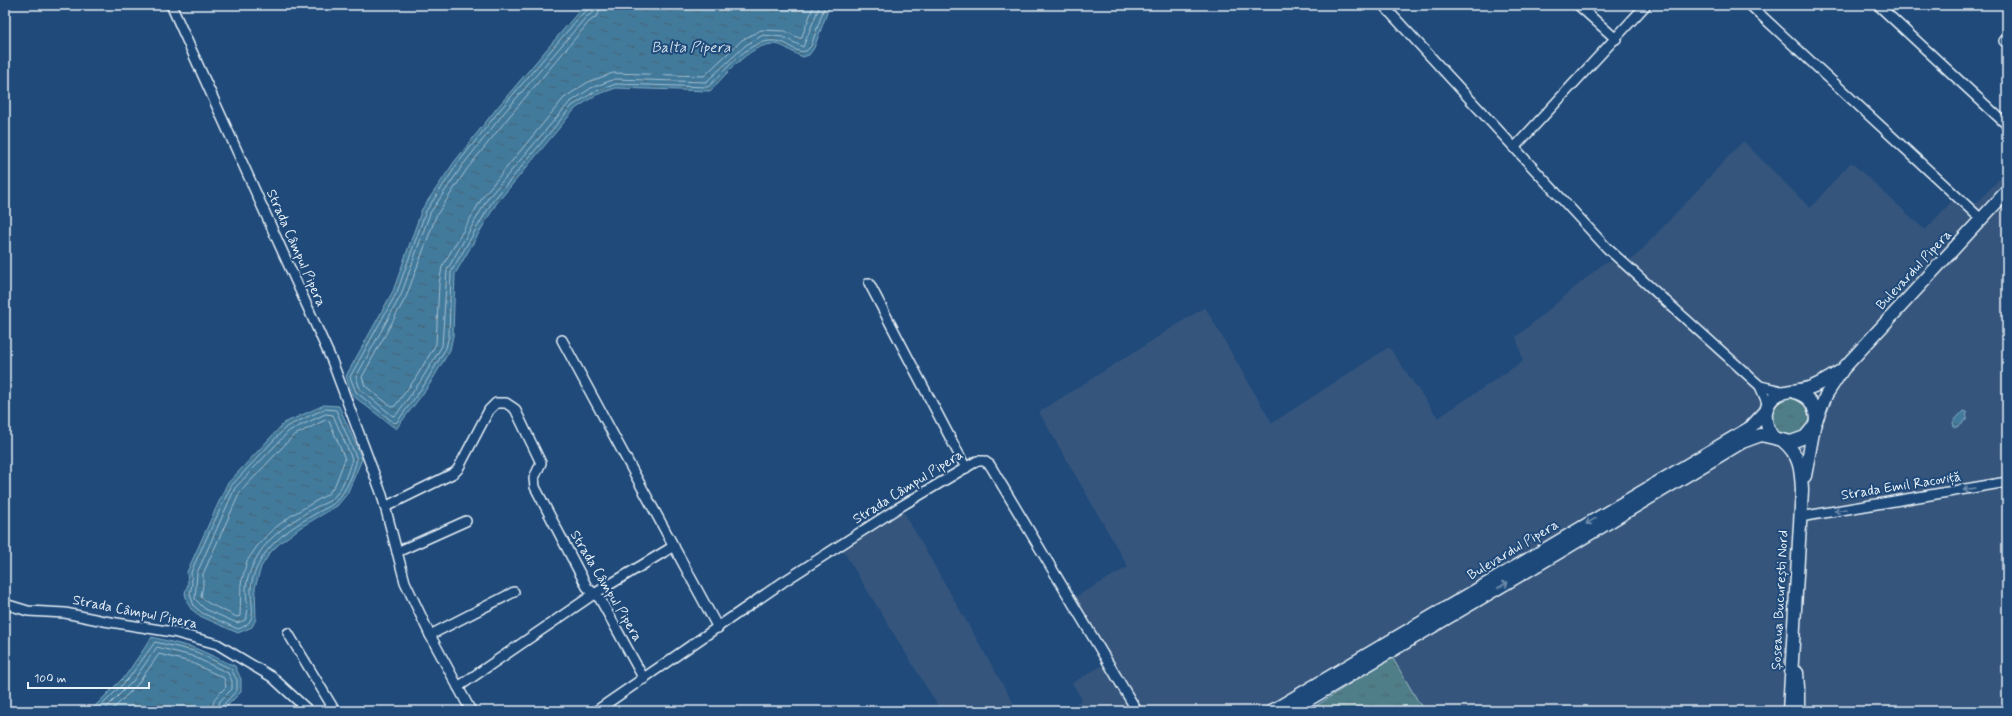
<svg xmlns="http://www.w3.org/2000/svg" width="2012" height="716" viewBox="0 0 2012 716" font-family="Mynerve,sans-serif">
	<style>
		.built { fill: #34557d }
		.grass { fill: url(#grass-tufts); stroke: #9cb8c0 }
		.water { fill: url(#water-ripples); stroke: #84aac1 }
		.lines { fill: none; stroke-linecap: round; stroke-linejoin: round }
		.shore { stroke: #a6c1d3; stroke-width: 1 }
		.minor-casing { stroke: #e8f1f8; stroke-width: 12 }
		.major-casing { stroke: #e8f1f8; stroke-width: 15 }
		.minor { stroke: #1f4a7a; stroke-width: 9 }
		.major { stroke: #1f4a7a; stroke-width: 12 }
		.oneway { stroke: #6f8dac }
		.labels { text-anchor: middle; dominant-baseline: central; stroke-width: 4; stroke-linejoin: round; paint-order: stroke }
		.street-label { font-size: 14px; fill: #e8f1f8; stroke: #1f4a7a }
		.water-label { font-size: 15px; font-style: italic; fill: #cfdfea; stroke: #1f4a7a }
	</style>
	<defs>
		<pattern id="grass-tufts" width="24" height="20" patternUnits="userSpaceOnUse"><rect width="24" height="20" fill="#4f7e89"/><path d="M3 7l-1-3M5 7V3M7 7l1-3M15 17l-1-3M17 17v-4M19 17l1-3" fill="none" stroke="#4b666d"/></pattern>
		<pattern id="water-ripples" width="26" height="14" patternUnits="userSpaceOnUse"><rect width="26" height="14" fill="#427a9c"/><path d="M2 4q2-2 4 0t4 0M15 11q2-2 4 0t4 0" fill="none" stroke="#446173"/></pattern>
	</defs>
	<rect width="100%" height="100%" fill="#1f4a7a"/>
	<filter id="ink" filterUnits="userSpaceOnUse"><feTurbulence type="fractalNoise" baseFrequency=".025" numOctaves="2"/><feDisplacementMap in="SourceGraphic" scale="8" xChannelSelector="R" yChannelSelector="G"/><feConvolveMatrix kernelMatrix="1 2 1 2 8 2 1 2 1" color-interpolation-filters="sRGB"/></filter>
	<g filter="url(#ink)">
		<g class="built">
			<path d="M1743,141L1810,208L1851,162L1925,230L1952,201L1966,214L2007,171V711H1424L1392,657L1303,711H1064L1082,700L1072,683L1103,665L1066,602L1128,567L1039,412L1205,307L1272,423L1389,347L1438,418L1523,361L1516,337L1604,263L1634,258Z"/>
			<path d="M902,509L1018,711H941L842,549Z"/>
		</g>
		<g class="grass">
			<circle cx="1791" cy="417" r="19"/>
			<path d="M1392,657L1424,711H1308Z"/>
		</g>
		<g class="water">
			<path d="M589,5H830L814,48L809,55L803,57C794,54 788,48 780,45C754,38 726,75 710,91L616,88L596,95L575,109L496,204L455,274L453,336L450,350L428,387L396,429L352,395L346,376L393,291L422,209L455,161L496,109L580,10Z"/>
			<path d="M324,405L339,406L362,459L347,494L337,506L301,527L280,543L270,553L261,567L255,588L256,619L252,627L238,633L200,616L191,609L187,602L185,593L188,584L187,572L191,563L227,484L284,423Z"/>
			<path d="M1963,411L1966,412L1967,419L1957,427H1954L1953,422Z"/>
			<path d="M152,637L195,648L235,666L241,679V692L228,705L226,711H90L126,675Z"/>
		</g>
		<g class="lines">
			<g class="shore">
				<path d="M590,5L589,9L582,14L499,111L458,163L426,211L397,292L350,377L356,392L394,423L397,422L424,385L446,348L449,335L451,272L492,202L572,106L594,92L616,84L708,87C728,69 751,34 781,42C790,44 796,54 806,51L811,46L825,5"/>
				<path d="M595,5L594,12L586,17L503,114L462,166L430,213L401,295L356,377L360,389L393,416L396,415L420,382L442,346L447,270L488,198L569,103L591,88L615,79L706,82L746,45L763,35L783,37L803,47L820,5"/>
				<path d="M601,5L598,15L589,22L508,118L467,169L436,216L406,297L362,377L365,386L392,407L395,406L415,379L436,344L439,284L442,267L484,195L564,98L588,82L613,73L704,76L742,40L761,30L785,31L801,39L814,5"/>
				<path d="M325,409L336,410L357,459C353,474 347,491 335,502C331,507 323,509 317,513C299,523 279,535 266,552C259,562 252,575 251,588C250,605 260,622 238,629L202,613L194,606L190,594L192,584L191,573L194,565L231,486L286,427Z"/>
				<path d="M326,414L333,415L352,459C348,472 342,491 331,500C326,503 320,505 314,508C296,519 276,531 263,548C255,558 248,573 246,587C245,598 251,610 245,620L237,623L205,609L195,599L197,573L235,488L289,431Z"/>
				<path d="M326,420L329,421L345,459L335,485L328,494L292,515L271,531L258,545L247,561L241,584L240,616L237,617L208,603L201,597L203,585V574L240,492L293,436Z"/>
				<path d="M96,711L129,678L155,642L194,651L231,669L237,680V690L225,703L222,711"/>
				<path d="M103,711L133,681L157,647L192,656L228,673L232,681V689L220,701L217,711"/>
				<path d="M111,711L137,685L159,654L190,662L224,678L226,687L215,698L211,711"/>
			</g>
			<defs>
				<g id="minor">
					<path d="M171,5L332,361L382,495L405,582L430,635L471,711"/>
					<path d="M1383,5L1607,248L1760,386L1768,405"/>
					<path d="M1578,5L1616,39"/>
					<path d="M1750,5L1981,219"/>
					<path d="M1878,5L2007,125"/>
					<path d="M2004,41L2007,38"/>
					<path d="M1514,148L1646,5"/>
					<path d="M869,283L966,468"/>
					<path d="M562,340L718,628"/>
					<path d="M1760,386L1786,392"/>
					<path d="M385,507L454,473L458,469L489,410L496,403H506L515,409L541,463L534,478L535,487L587,587L600,599L644,679"/>
					<path d="M1800,517L2007,482"/>
					<path d="M397,552L466,521"/>
					<path d="M5,604L28,611L65,613L104,621L173,632L217,644L272,677L309,711"/>
					<path d="M288,633L335,711"/>
					<path d="M430,635L514,592"/>
					<path d="M458,687L594,594L674,546"/>
					<path d="M596,711L783,582L898,508L977,461H984L990,465L1137,711"/>
				</g>
				<g id="major">
					<path d="M1795,392C1808,396 1815,404 1816,419"/>
					<path d="M1773,437C1763,423 1762,403 1779,394C1788,390 1799,391 1809,388C1820,384 1830,378 1839,372"/>
					<path d="M1783,441C1800,455 1801,469 1802,490L1789,711"/>
					<path d="M1805,476L1814,427"/>
					<path d="M1797,673L1798,688V711"/>
					<path d="M1272,711L1738,435L1751,427L1766,411"/>
					<path d="M1289,711L1561,551L1742,442L1761,435L1791,442L1805,437L1814,426L1826,395L1843,369L2007,191"/>
				</g>
			</defs>
			<use href="#minor" class="minor-casing"/>
			<use href="#major" class="major-casing"/>
			<use href="#minor" class="minor"/>
			<use href="#major" class="major"/>
		</g>
		<defs><path id="oneway-shaft" d="M-6 0H5M1.5-3L5.5 0L1.5 3" fill="none" stroke-width="1.6" stroke-linecap="round" stroke-linejoin="round"/></defs>
		<g class="oneway">
			<use href="#oneway-shaft" transform="translate(1969 489) rotate(170)"/>
			<use href="#oneway-shaft" transform="translate(1840 510) rotate(171)"/>
			<use href="#oneway-shaft" transform="translate(1591 521) rotate(149)"/>
			<use href="#oneway-shaft" transform="translate(1503 585) rotate(-30)"/>
		</g>
	</g>
	<g class="labels">
		<g class="street-label">
			<text transform="translate(296 248) rotate(66)">Strada Câmpul Pipera</text>
			<text transform="translate(1914 270) rotate(-47)">Bulevardul Pipera</text>
			<text transform="translate(1901 486) rotate(-9)">Strada Emil Racoviță</text>
			<text transform="translate(908 487) rotate(-32)">Strada Câmpul Pipera</text>
			<text transform="translate(1513 550) rotate(-31)">Bulevardul Pipera</text>
			<text transform="translate(606 586) rotate(59)">Strada Câmpul Pipera</text>
			<text transform="translate(1780 600) rotate(-87)">Șoseaua București Nord</text>
			<text transform="translate(135 612) rotate(11)">Strada Câmpul Pipera</text>
		</g>
		<g class="water-label">
			<text x="691" y="48">Balta Pipera</text>
		</g>
	</g>
	<rect width="2012" height="716" fill="none" stroke="#1f4a7a" stroke-width="20"/>
	<rect x="10" y="10" width="1992" height="696" fill="none" stroke="#e8f1f8" stroke-width="1.5" filter="url(#ink)"/>
	<path d="M28 682v6h121v-6" fill="none" stroke="#e8f1f8" stroke-width="2"/>
	<text x="34" y="682" font-size="12" fill="#e8f1f8" stroke="#1f4a7a" stroke-width="3" paint-order="stroke">100 m</text>
</svg>
